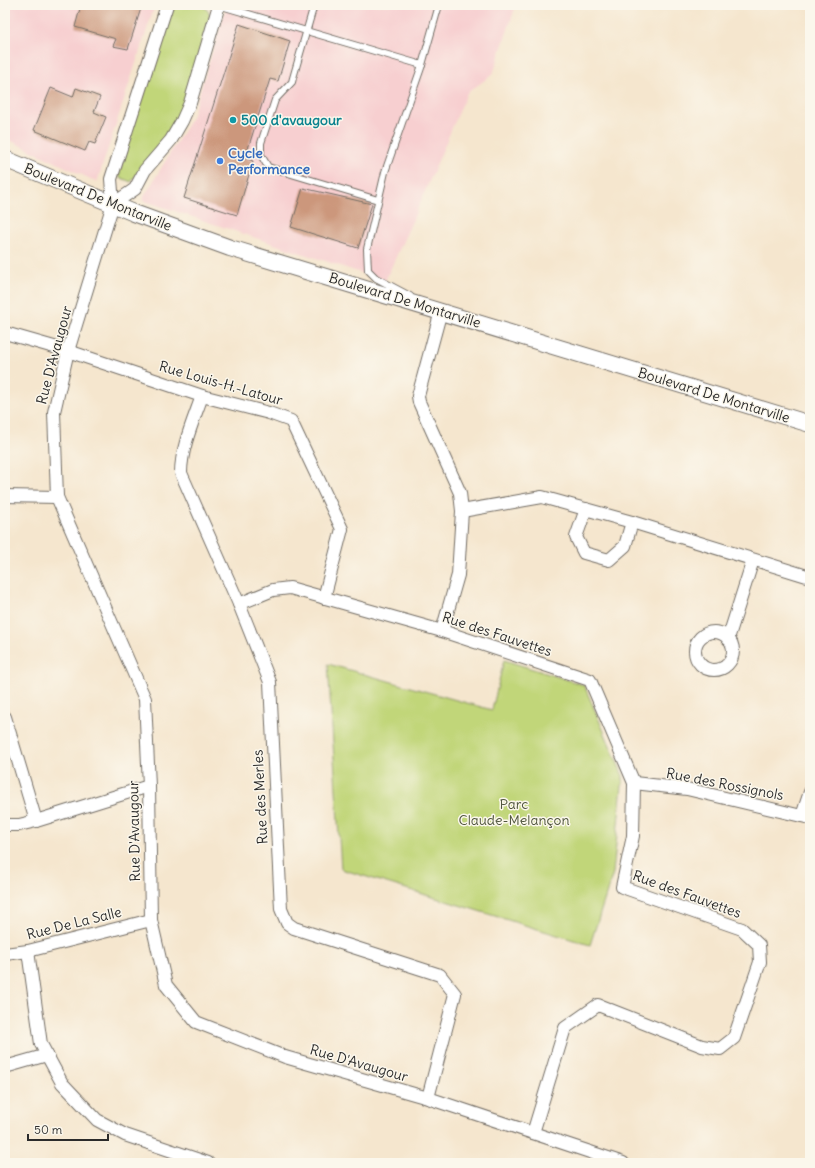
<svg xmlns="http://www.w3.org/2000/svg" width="815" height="1168" viewBox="0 0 815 1168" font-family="Delius,sans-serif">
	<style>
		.built { fill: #f7cfd0 }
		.green { fill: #c1d679; stroke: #768052 }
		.building { fill: #cc977c }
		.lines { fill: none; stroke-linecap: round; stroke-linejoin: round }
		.service-casing { stroke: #726c64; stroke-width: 8 }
		.minor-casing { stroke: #726c64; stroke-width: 14 }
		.tertiary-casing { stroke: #726c64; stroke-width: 18 }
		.service { stroke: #fff; stroke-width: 6 }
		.minor { stroke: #fff; stroke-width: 12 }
		.tertiary { stroke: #fff; stroke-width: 16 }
		.culture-dot { fill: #0f9aa8; stroke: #fbf7ec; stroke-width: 1.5 }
		.shop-dot { fill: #3f7fe0; stroke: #fbf7ec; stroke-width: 1.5 }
		.labels { text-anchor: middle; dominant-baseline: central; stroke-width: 3; stroke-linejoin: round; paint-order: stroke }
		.culture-label { font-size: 14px; font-weight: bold; fill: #0d838f; stroke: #fbf7ec; text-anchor: start }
		.shop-label { font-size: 14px; font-weight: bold; fill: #366cbe; stroke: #fbf7ec; text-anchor: start }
		.street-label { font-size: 14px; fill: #2b2b2b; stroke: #fbf7ec }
		.park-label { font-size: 14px; fill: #50563e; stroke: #fbf7ec }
	</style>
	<rect width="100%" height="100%" fill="#fbf7ec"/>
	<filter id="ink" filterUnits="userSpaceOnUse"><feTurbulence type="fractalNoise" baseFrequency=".025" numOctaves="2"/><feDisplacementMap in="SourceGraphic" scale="8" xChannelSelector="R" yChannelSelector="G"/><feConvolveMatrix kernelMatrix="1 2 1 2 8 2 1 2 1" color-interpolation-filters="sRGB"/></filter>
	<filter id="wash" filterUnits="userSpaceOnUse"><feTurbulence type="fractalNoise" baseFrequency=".012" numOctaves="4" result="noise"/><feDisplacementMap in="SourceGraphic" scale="16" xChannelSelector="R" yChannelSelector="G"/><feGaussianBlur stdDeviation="0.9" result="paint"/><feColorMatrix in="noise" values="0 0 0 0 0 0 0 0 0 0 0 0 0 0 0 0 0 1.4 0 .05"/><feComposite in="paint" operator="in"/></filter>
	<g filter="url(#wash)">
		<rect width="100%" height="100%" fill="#f5e6ce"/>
		<g class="built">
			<path d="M5,5H155L97,182L5,138Z"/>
			<path d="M227,5H516L493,74L467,93L414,217L385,281L142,200L192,117Z"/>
		</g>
		<g class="green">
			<path d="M170,5H203L208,11L210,16C202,42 196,69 187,95C175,127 151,155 131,182L119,177L130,132Z"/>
			<path d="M504,660L584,685L623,776L613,873L590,945L341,869L328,664L492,710Z"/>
		</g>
		<g id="blocks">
			<g class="building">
				<path d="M81,5H142L128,49L113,46L116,39L75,27Z"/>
				<path d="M285,5H306L304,11Z"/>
				<path d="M239,24L290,41L278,81L270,79L245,158L253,161L237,215L184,198Z"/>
				<path d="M51,88L73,97L76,88L100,97L94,112L106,117L95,144L89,142L85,151L34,130Z"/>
				<path d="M303,188L372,204L358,248L291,227Z"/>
			</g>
		</g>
	</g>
	<g filter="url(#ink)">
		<use href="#blocks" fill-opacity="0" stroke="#726c64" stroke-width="1"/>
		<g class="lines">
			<defs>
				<g id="service">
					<path d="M218,5L422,65L439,5"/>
					<path d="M314,5L293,78L292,82L275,100L261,143V155L268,167L378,200"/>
					<path d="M410,296L376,278L368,270L367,249L385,172L422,65"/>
				</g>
				<g id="minor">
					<path d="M167,5L111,179L113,204L68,351L54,412L57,497L145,699L149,786L151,920L166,985L196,1022L285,1057L428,1098L623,1163"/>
					<path d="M113,204L135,189L145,170L171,140L182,121L190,103L219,5"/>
					<path d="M441,311L418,396L419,402L460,493L462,511L458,575L442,631"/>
					<path d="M5,333L68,351L202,396L269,413L291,421L342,529L324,598"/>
					<path d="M202,396C194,419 181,448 181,473L239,604L270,682L281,909L287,923L294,928L440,975L455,994L428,1098"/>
					<path d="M5,496L57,497"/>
					<path d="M586,509L576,537L584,553L609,560L625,546L632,522"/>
					<path d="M462,511L542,497L632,522L810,577"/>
					<path d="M239,604L273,590L290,588L442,631L590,680L634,783L633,836L622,887L742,929L759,945L760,962L734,1038L720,1049L702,1046L598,1005L565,1028L533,1133"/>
					<circle cx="714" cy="651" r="19"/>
					<path d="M728,639L753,560"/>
					<path d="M5,717L36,821"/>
					<path d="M634,783L687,789L810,818"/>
					<path d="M802,816L810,792"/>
					<path d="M5,825H19L36,821L149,786"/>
					<path d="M28,951L41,1044L62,1083L97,1120L125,1135L208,1163"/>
					<path d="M5,954L28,951L151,920"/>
					<path d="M5,1067L47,1055"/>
				</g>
				<path id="tertiary" d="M5,159L134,213L230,248L810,424"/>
			</defs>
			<use href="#service" class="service-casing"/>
			<use href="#minor" class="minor-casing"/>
			<use href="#tertiary" class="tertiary-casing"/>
			<use href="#service" class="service"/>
			<use href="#minor" class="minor"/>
			<use href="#tertiary" class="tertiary"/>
		</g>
	</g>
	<circle class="culture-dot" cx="233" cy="120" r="4"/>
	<circle class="shop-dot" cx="220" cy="161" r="4"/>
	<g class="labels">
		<g class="culture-label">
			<text x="241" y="120">500 d'avaugour</text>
		</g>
		<g class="shop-label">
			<text x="228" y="153">Cycle<tspan x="228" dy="16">Performance</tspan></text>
		</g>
		<g class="street-label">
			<text transform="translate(98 197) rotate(22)">Boulevard De Montarville</text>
			<text transform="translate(405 300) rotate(17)">Boulevard De Montarville</text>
			<text transform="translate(54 355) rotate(-75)">Rue D'Avaugour</text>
			<text transform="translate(221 383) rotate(16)">Rue Louis-H.-Latour</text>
			<text transform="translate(714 395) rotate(17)">Boulevard De Montarville</text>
			<text transform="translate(497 634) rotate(18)">Rue des Fauvettes</text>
			<text transform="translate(725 784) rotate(11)">Rue des Rossignols</text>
			<text transform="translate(260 797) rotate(-93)">Rue des Merles</text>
			<text transform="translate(134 831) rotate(-91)">Rue D'Avaugour</text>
			<text transform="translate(687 894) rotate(20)">Rue des Fauvettes</text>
			<text transform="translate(74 923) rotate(-14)">Rue De La Salle</text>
			<text transform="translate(359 1063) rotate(16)">Rue D'Avaugour</text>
		</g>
		<g class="park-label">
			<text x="514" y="804">Parc<tspan x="514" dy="16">Claude-Melançon</tspan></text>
		</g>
	</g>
	<rect width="815" height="1168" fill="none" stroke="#fbf7ec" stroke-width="20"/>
	<path d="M28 1134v6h80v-6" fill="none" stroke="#2b2b2b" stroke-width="2"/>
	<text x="34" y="1134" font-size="12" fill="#2b2b2b" stroke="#fbf7ec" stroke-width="3" paint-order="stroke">50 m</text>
</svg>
